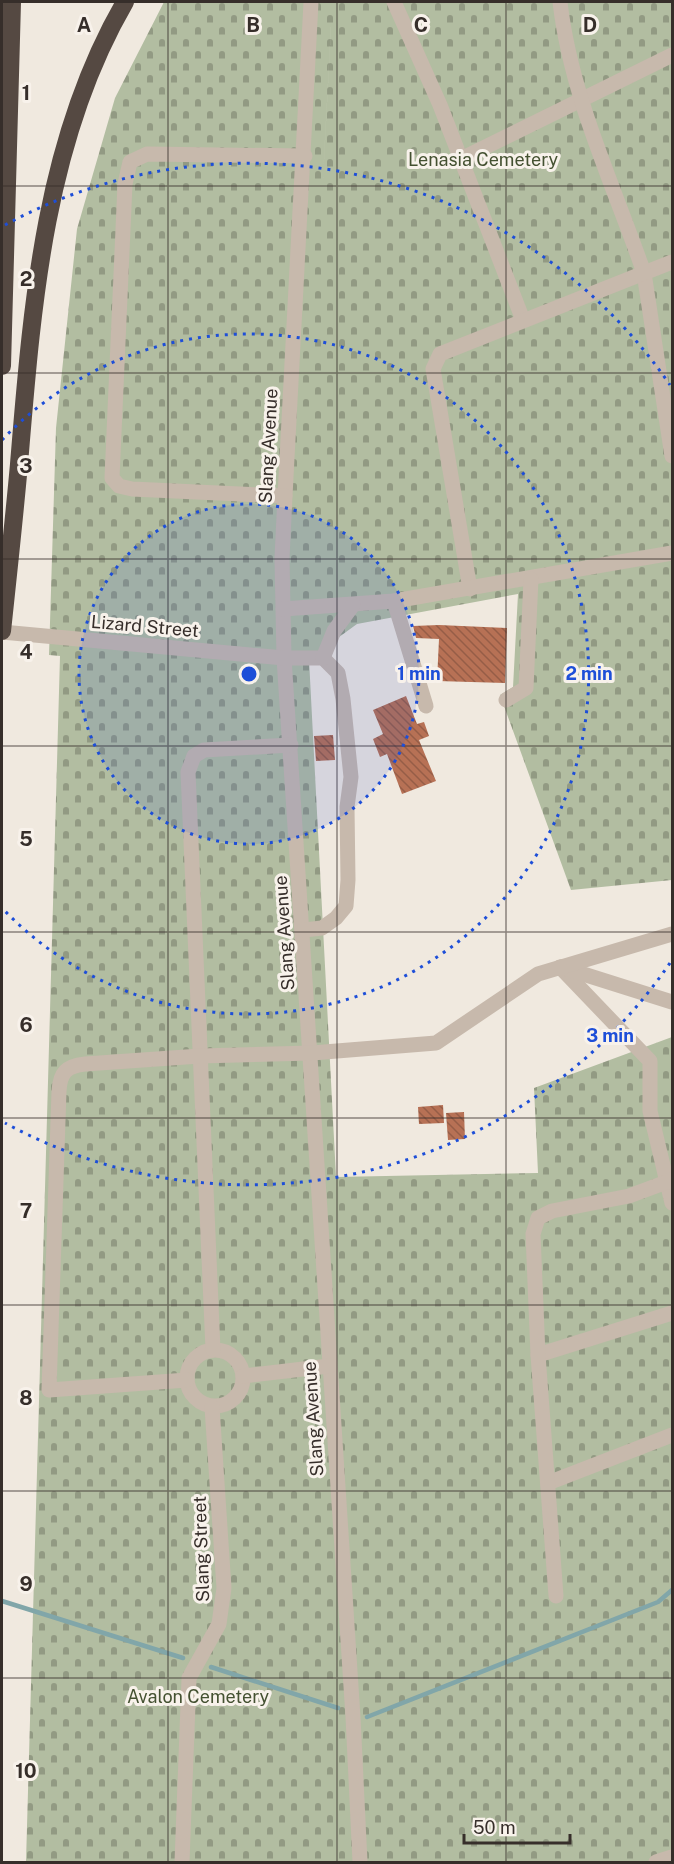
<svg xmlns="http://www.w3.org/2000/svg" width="674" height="1864" viewBox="0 0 674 1864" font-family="'Public Sans',sans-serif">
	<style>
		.cemetery { fill: url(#cemetery-stones); fill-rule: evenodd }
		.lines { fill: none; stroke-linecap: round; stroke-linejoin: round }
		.stream { stroke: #81a6a9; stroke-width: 4.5 }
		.building { fill: url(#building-back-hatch) }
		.minor { stroke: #c7b9ac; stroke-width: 15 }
		.highway { stroke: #554942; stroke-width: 18 }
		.grid { fill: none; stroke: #362e2a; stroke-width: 1.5; stroke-opacity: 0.55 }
		.ring { fill: none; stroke: #1d4ed8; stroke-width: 3; stroke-dasharray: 3 6 }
		.labels { text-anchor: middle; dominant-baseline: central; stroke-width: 6; stroke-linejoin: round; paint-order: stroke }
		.park-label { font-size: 18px; fill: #445131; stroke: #f8f2eb }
		.street-label { font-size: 18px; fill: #362e2a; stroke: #f8f2eb }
		.grid-label { font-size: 20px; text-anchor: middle; font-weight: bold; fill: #362e2a; stroke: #f8f2eb; stroke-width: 6; stroke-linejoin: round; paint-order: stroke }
		.centre { fill: #1d4ed8; stroke: #f8f2eb; stroke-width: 3 }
		.ring-label { font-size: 18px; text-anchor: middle; font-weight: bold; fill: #1d4ed8; stroke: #f8f2eb; stroke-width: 6; stroke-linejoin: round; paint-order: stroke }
	</style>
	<defs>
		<pattern id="cemetery-stones" width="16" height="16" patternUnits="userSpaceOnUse" patternTransform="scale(1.5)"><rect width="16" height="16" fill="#b2bda1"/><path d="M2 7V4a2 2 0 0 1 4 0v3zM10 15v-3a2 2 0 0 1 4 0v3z" fill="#929a83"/></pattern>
		<pattern id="building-back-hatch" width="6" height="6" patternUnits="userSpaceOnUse" patternTransform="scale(1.5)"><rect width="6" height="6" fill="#b77155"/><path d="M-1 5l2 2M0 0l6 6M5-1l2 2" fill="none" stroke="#965d47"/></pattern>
	</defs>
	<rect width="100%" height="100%" fill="#f0e9df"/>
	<path class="cemetery" d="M164,2H672V880L571,890L500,695L513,687L518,594L357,624L309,659L336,1177L538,1173L534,1088L672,1037V1862H26L60,656L49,655L56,428L77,229L115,98ZM331,26V27L316,311Z"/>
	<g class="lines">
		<g class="stream">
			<path d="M2,1601L183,1658"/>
			<path d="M211,1667L338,1708"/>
			<path d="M367,1717L658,1602L672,1590"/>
		</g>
	</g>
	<g class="building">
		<path d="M439,625L507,628L505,683L437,681L439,639L416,638L413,626Z"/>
		<path d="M406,696L417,724L424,722L429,736L419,740L436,781L402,794L387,754L380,757L373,739L383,734L373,710Z"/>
		<path d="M333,735L335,760L316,761L314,736Z"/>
		<path d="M443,1105L444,1123L419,1124L418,1107Z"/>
		<path d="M464,1112L465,1139L448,1140L446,1113Z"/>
	</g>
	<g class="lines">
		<g class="minor">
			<path d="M311,2L285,496L282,558L284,658L353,1717L360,1862"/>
			<path d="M394,2L440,105L523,320"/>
			<path d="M461,159L672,55"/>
			<path d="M672,262L644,273L672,456"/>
			<path d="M285,496L132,489L119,486L112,478L125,184L130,162L147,154L305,156"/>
			<path d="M470,589L433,369L440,354L644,273C613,183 571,97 560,2"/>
			<path d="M394,601L426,706"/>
			<path d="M283,609L394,601L672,553"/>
			<path d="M2,632L284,658H323L338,673L343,699L351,777L347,807L348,880L346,906L336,918L322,928L304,930"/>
			<path d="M323,658L334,631L353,605"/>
			<path d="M506,700L526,688L531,579"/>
			<path d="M560,967L650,1061V1111L672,1203"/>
			<path d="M561,967L672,1002"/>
			<circle cx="215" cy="1378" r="28"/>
			<path d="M213,1350L188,772L194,756L204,750L291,745"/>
			<path d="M538,1355L672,1313"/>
			<path d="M243,1376L329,1366"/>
			<path d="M187,1380L49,1390L59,1091C60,1073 66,1066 85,1064L200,1056L312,1053L436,1043L538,974L672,934"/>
			<path d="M548,1483L672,1435"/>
			<path d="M556,1596L538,1355L533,1234L538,1218L552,1211L629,1196L672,1180"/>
			<path d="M182,1862L189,1678L219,1624L224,1588L212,1407"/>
			<path d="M656,1862L672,1857"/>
		</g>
		<g class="highway">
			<path d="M2,366L12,2"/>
			<path d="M2,631C8,575 14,520 19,464C32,307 44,141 125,2"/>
		</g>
	</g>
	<path class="grid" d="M168,2V1862M337,2V1862M506,2V1862M2,186H672M2,373H672M2,559H672M2,746H672M2,932H672M2,1118H672M2,1305H672M2,1491H672M2,1678H672"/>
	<circle cx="249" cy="674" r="170" fill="#1d4ed8" fill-opacity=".12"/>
	<g class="ring">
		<circle cx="249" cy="674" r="170"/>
		<path d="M2 440A340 340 0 1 1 2 908"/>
		<path d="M670 963A511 511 0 0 1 5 1123M5 225A511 511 0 0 1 670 385"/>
	</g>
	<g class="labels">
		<g class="park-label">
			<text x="483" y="159">Lenasia Cemetery</text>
			<text x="198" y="1696">Avalon Cemetery</text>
		</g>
		<g class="street-label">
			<text transform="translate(268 446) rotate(-87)">Slang Avenue</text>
			<text transform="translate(145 626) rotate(5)">Lizard Street</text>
			<text transform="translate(284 933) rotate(-94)">Slang Avenue</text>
			<text transform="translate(313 1419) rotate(-94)">Slang Avenue</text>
			<text transform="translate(201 1549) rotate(-92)">Slang Street</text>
		</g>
	</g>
	<g class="grid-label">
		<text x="84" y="32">A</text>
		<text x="253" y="32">B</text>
		<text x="421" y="32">C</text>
		<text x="590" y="32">D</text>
		<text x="26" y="100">1</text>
		<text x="26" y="286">2</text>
		<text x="26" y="473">3</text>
		<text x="26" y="659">4</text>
		<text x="26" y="846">5</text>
		<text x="26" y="1032">6</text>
		<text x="26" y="1218">7</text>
		<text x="26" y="1405">8</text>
		<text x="26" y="1591">9</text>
		<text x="26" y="1778">10</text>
	</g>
	<circle cx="249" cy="674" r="9" class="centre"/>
	<g class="ring-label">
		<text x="419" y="680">1 min</text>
		<text x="589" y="680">2 min</text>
		<text x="610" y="1042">3 min</text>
	</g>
	<rect width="674" height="1864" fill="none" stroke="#362e2a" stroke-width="6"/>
	<path d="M464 1834v9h106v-9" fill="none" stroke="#362e2a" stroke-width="3"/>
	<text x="473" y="1834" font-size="18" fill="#362e2a" stroke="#f8f2eb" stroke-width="4.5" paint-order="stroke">50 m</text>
</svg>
